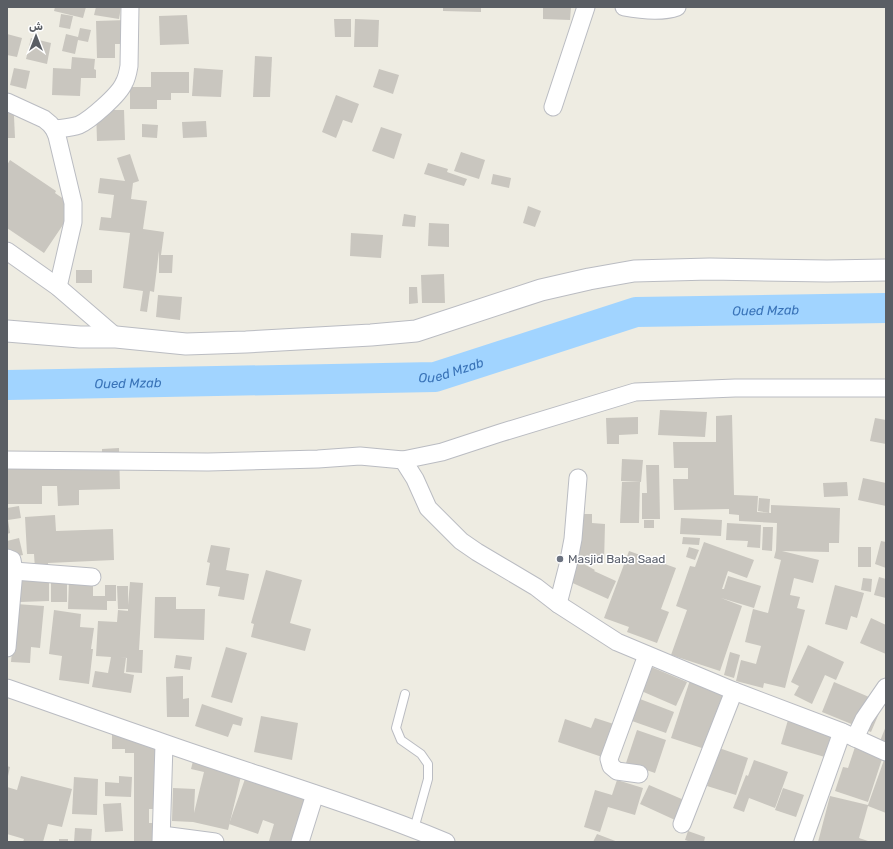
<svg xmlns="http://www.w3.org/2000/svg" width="893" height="849" viewBox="0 0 893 849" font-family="Rubik,'Noto Sans Arabic',sans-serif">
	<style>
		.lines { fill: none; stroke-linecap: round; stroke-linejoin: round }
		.river { stroke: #a1d4ff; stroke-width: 30 }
		.building { fill: #c9c6bf }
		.service-casing { stroke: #babcc2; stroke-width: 10 }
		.minor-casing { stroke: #babcc2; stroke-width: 19 }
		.tertiary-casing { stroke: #babcc2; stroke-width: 23 }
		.service { stroke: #fff; stroke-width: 8 }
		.minor { stroke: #fff; stroke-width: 17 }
		.tertiary { stroke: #fff; stroke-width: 21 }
		.worship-dot { fill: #6b7280; stroke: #fff; stroke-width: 1.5 }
		.labels { text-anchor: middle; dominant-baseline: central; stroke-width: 3; stroke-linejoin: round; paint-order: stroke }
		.worship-label { font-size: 12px; fill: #5b616d; stroke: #fff; text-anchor: start }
		.water-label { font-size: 13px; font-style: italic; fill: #3973b8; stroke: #fff }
	</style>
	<rect width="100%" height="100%" fill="#eeece2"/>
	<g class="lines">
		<path class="river" id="s1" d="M7,385L435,377L636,312L886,308"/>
	</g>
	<g class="building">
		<path d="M55,7H86L83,18L54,11Z"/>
		<path d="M96,7H121L119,19L94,15Z"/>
		<path d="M443,7H481V12L443,11Z"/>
		<path d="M543,7H571L570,20L543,19Z"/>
		<path d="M61,14L73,16L70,29L59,27Z"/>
		<path d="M187,15L189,44L160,45L159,16Z"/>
		<path d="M334,19H351V37H335Z"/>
		<path d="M355,19L379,20L378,47H354Z"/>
		<path d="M127,20L128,44H115V58H97L96,21Z"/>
		<path d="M80,28L91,30L88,42L78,40L75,54L62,51L66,34L78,37Z"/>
		<path d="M7,34L22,38L17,57L7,55Z"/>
		<path d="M31,38L51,43L47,64L26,59Z"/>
		<path d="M255,56L272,57L270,97H253Z"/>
		<path d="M72,57L95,59L94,69L96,70V78H81L80,96L52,95L53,68L71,69Z"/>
		<path d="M14,68L30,71L26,89L10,85Z"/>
		<path d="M194,68L223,70L221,97L192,96Z"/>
		<path d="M379,69L399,75L393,94L373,87Z"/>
		<path d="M151,72H189V93H171V100H157V109H130V87H151Z"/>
		<path d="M7,95H13L15,138H7Z"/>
		<path d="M336,95L359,104L352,123L343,120L336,138L322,132Z"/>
		<path d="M96,110H124L125,140L97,141Z"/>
		<path d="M206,121L207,137L183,138L182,122Z"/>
		<path d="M142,124L158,125L157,138L142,137Z"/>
		<path d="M381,127L402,134L394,159L372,151Z"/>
		<path d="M461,152L485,160L479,179L454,171Z"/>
		<path d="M130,154L139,181L133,183L131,199L147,201L143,229L164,232L161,255H173L172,273H159V251L154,292L150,291L147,312L140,311L143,291L123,288L130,233L99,230L101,217L111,218L114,195L98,193L100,178L125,181L117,158Z"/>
		<path d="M10,160L56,191L55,193L75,207L44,253L7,228V165Z"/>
		<path d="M428,163L448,169L447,172L467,179L464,186L424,174Z"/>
		<path d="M493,174L511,178L509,188L491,184Z"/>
		<path d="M528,206L541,211L535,227L523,223Z"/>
		<path d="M404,214L416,216L415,227L402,226Z"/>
		<path d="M429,223L449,224V247L428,246Z"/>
		<path d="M351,233L383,235L381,258L350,256Z"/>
		<rect x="76" y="270" width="16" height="13"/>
		<path d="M444,274L445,303H422L421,275Z"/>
		<path d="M409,287H417L418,303L409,304Z"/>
		<path d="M158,295L182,297L180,320L156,317Z"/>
		<path d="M660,410L707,412L705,437L658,435Z"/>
		<path d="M732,415L734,495L758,496L757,512L771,513V505L840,508L839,543H829V552L782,551L819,560L813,583L794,578L790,595L800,597L797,608L805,610L785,688L764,683L763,688L736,681L741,660L756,664L761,646L745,642L753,609L768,613L781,560L774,558L776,550L777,523L739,521V515L729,514V509L674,510L673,479H688V468H674L673,442H716V416Z"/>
		<path d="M638,417V434L619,435V444H607L606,418Z"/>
		<path d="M875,418L886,420V444L870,441Z"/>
		<path d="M119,448L120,489L79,490V505L58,506L57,486H42V504H7V461L102,454V449Z"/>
		<path d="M622,459L643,460L641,482L621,481Z"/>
		<path d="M646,465H659L660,519H642V493H647Z"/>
		<path d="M863,478L886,483V506L858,500Z"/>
		<path d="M622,482H640L639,523H620Z"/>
		<path d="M847,482L848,496L824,497L823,483Z"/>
		<path d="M759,498L770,499L769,513L758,511Z"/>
		<path d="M19,506L21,518L8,520L10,533L7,534V508Z"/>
		<path d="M579,514H592V523L605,524L604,563L580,562L595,570L594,571L616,581L608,599L566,580Z"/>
		<path d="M55,515L56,531L113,529L114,560L48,563V568L35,569L34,554H27L25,517Z"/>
		<path d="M681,518L722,520L721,536L680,534Z"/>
		<rect x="644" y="520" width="10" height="8"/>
		<path d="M727,523L761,525L760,548L747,547L748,541L726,540Z"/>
		<path d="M763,527H773L772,551L762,550Z"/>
		<path d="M683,537L700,538L699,545L682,544Z"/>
		<path d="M19,538L23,555L7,558V541Z"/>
		<path d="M881,541L886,542V568L875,564Z"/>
		<path d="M704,542L754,560L747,578L728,571L722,589H724L728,576L761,586L754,608L721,598L742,606L720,671L671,655L687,610L676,606L690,566L695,567Z"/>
		<path d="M211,545L230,548L226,570L249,574L244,600L218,596L220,587L206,585L210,563L207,562Z"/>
		<path d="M689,547L699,550L695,560L686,557Z"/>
		<rect x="858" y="547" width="13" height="20"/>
		<path d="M629,551L676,568L661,609L669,612L657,643L627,632L629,627L604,618Z"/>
		<path d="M266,570L302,580L290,623L311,629L305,651L251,637L254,624L251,623Z"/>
		<path d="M49,577V601L20,602L19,578Z"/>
		<rect x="51" y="577" width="16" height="25"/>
		<path d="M879,577L886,579V598L874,595Z"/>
		<path d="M863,578L872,579L871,592L861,590Z"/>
		<path d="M69,580H93V596H105V585H116V601H107V610L68,609Z"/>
		<path d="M130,582L143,583L139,650H143L142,673L126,672L127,658L119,657L126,658L124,673L134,675L131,693L92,687L95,671L108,673L111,657L96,656L98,621L117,622L118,610L128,611V609H118L117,586H128V605Z"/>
		<path d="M835,585L864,593L857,618L851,616L847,630L825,624Z"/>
		<path d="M155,597H176V609H205L204,640L154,638Z"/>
		<path d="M16,604L44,606L40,648L31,647L30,663L11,662Z"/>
		<path d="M54,610L81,614L80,627L94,628L91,649H93L89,684L59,680L62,656L49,654Z"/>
		<path d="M871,618L886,625V654L860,643Z"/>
		<path d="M808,645L844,662L836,680L825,675L812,704L794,695L799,686L791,682Z"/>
		<path d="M226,647L247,653L232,703L211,697Z"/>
		<path d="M730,652L740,655L734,678L724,675Z"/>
		<path d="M176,655L192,657L190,670L174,668Z"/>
		<path d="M649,666L687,682L676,706L639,690Z"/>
		<path d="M692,674L732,687L711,751L671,738Z"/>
		<path d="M183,676V699L189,698V717H167L166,677Z"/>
		<path d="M834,682L869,697L866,705L880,711L871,732L822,712Z"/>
		<path d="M640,699L674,712L666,733L632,721Z"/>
		<path d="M202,704L243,718L241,726L233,724L228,737L195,726Z"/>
		<path d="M261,716L298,723L292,760L254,752Z"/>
		<path d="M595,718L620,726L608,759L558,742L565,719L591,728Z"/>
		<path d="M788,720L837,731L828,758L781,744Z"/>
		<path d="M886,726V743L880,741Z"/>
		<path d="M637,730L666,740L655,773L626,763Z"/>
		<path d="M134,734L160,744V809H149V823H157V842H134V753H125V749H112V735Z"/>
		<path d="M856,744L883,756L868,802L835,791L843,767L848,768Z"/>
		<path d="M719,748L748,758L736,795L707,786Z"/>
		<path d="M195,753L244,764L228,830L193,822L172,821L173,788L195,789L194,813L204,772L191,769Z"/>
		<path d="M754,760L788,772L775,808L749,798L744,812L733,808L746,775L748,776Z"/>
		<path d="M884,760L886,761V813L868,806L859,838L871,842H818L830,796L868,805Z"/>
		<path d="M7,766L10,767L8,776H7Z"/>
		<path d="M21,776L72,789L62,827L48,824L43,842H23L24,839L7,834V787L17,790Z"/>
		<path d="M119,776L132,777L131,797L105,796V782L119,783Z"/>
		<path d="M74,777L98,779L97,815L72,814Z"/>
		<path d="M245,779L311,790L294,842H273L269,841L274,824L263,820L258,834L229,824Z"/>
		<path d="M617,780L643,788L635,815L608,807L600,832L584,827L595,790L612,795Z"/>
		<path d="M649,785L684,800L675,820L640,804Z"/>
		<path d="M783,788L804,795L796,817L775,810Z"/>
		<path d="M121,803L123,831L105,832L103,804Z"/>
		<path d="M75,828L92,829L91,842H74Z"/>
		<path d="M688,831L705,837L704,842H691L685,840Z"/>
		<path d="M597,834L618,842H593Z"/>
		<rect x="59" y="839" width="9" height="3"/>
	</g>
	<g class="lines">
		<defs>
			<path id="service" d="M405,694L396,728L401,740L421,754L428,764V779L414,829"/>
			<g id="minor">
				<path d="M624,7C640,10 661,13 677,7"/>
				<path d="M7,102L44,119L50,124L54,129L57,136L73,203V222L58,287"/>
				<path d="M553,107L586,7"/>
				<path d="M54,129C62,128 71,128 79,125C90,120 119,95 124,83C127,78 128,72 129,66L130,7"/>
				<path d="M7,251L58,287L116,337"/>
				<path d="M7,460L208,462L318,459L360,456L403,460L442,452L500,433L635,392L735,388H886"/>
				<path d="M403,460L415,479L428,508L461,541L477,552L536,587L558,604L617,642L734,691L842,732L886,752"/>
				<path d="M7,558L12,560L14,571L7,648"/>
				<path d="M14,571L92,577"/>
				<path d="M558,604L568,565L573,539L578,478"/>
				<path d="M7,688C59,706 111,725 164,743C258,776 354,804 446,842"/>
				<path d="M855,738L864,719L886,687"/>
				<path d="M639,774L617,771L611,766L609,759L647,655"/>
				<path d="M682,824L734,691"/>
				<path d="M162,835L215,842"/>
				<path d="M161,842L164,744"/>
				<path d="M300,842L315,794"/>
				<path d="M803,842L842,732"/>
			</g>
			<path id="tertiary" d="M7,331L80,337H116L186,344L246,342L371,335L416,331L541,290L589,279L634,271L710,269L827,271L886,270"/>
		</defs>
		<use href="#service" class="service-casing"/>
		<use href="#minor" class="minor-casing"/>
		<use href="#tertiary" class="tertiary-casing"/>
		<use href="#service" class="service"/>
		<use href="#minor" class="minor"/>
		<use href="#tertiary" class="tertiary"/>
	</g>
	<circle class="worship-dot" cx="560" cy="559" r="4"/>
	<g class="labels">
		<g class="worship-label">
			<text x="568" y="559">Masjid Baba Saad</text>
		</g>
		<g class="water-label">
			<text stroke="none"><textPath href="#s1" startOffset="769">Oued Mzab</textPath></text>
			<text stroke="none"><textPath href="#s1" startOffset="445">Oued Mzab</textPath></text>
			<text stroke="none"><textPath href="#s1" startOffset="121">Oued Mzab</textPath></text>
		</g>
	</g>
	<rect width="893" height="849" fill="none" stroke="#5a5e64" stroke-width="16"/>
	<g transform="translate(36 36)" stroke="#ffffff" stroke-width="3" paint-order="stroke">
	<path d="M0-3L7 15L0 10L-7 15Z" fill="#5a5e64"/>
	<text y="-6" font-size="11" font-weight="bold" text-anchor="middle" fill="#5a5e64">ش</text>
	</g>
</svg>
